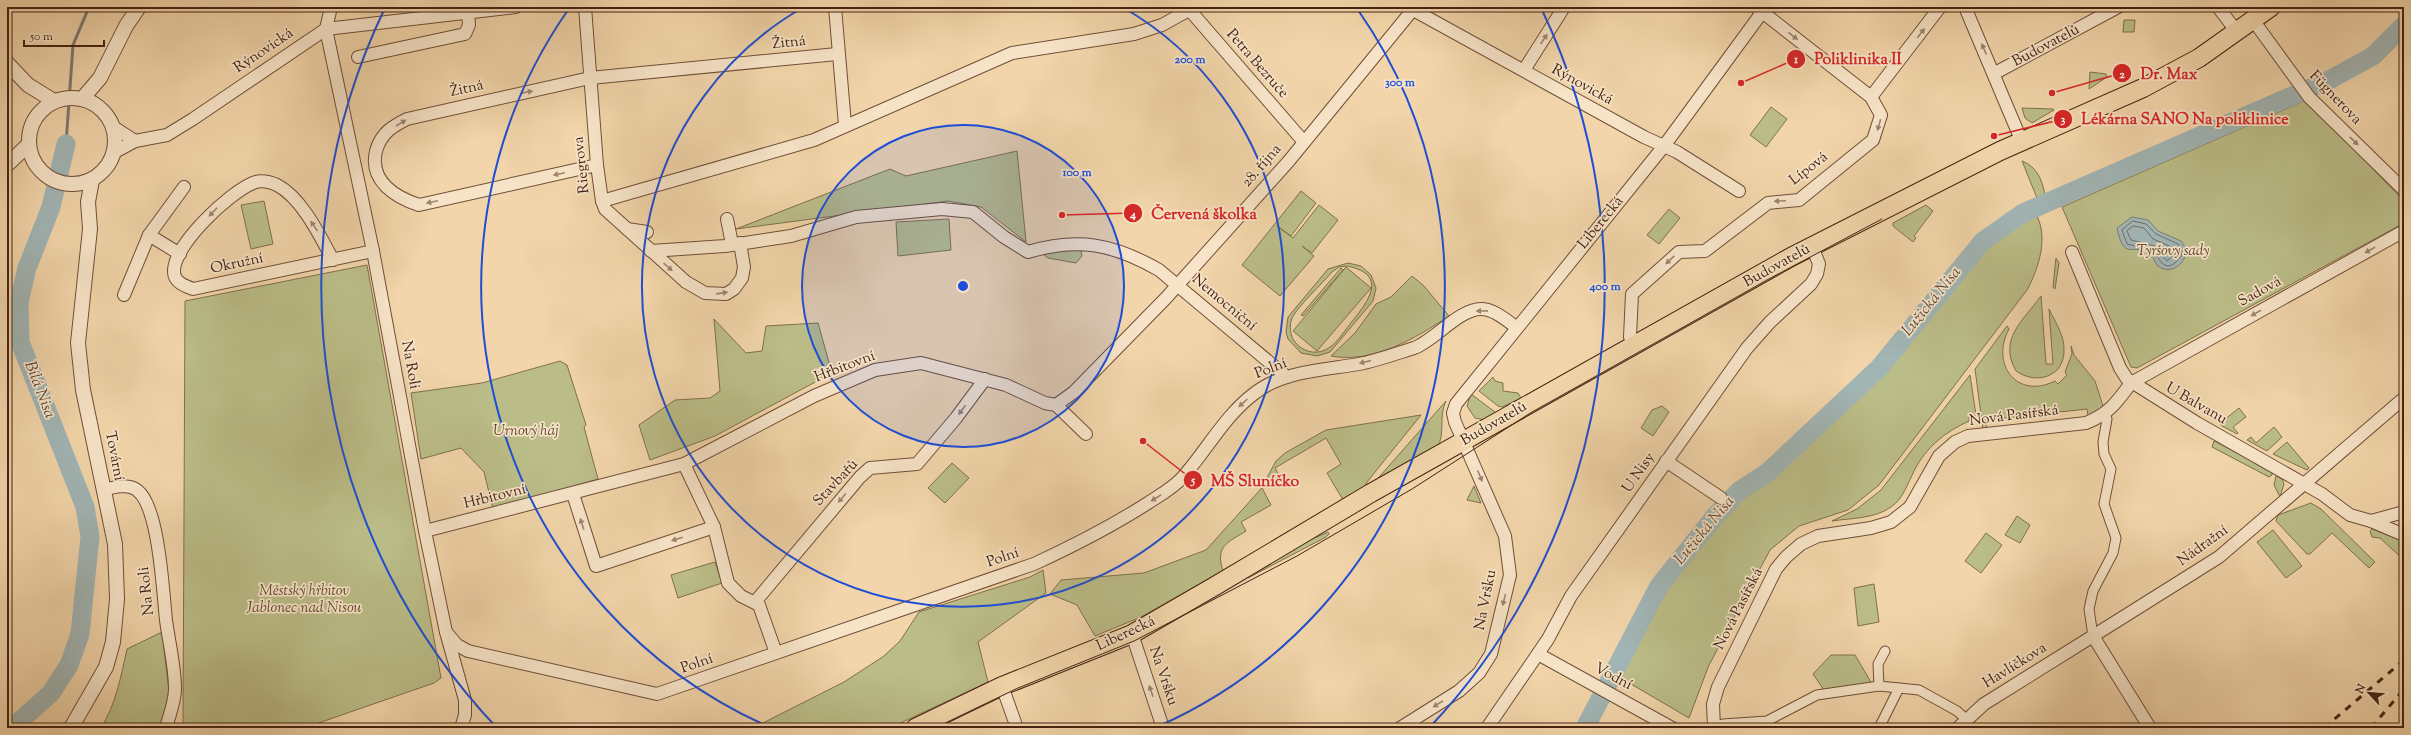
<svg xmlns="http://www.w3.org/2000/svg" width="2411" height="735" viewBox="0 0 2411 735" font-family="'Sorts Mill Goudy',serif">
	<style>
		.green { fill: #bbbd88; stroke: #80704d; fill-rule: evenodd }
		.water { fill: #a1b5b5; stroke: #7c7a74 }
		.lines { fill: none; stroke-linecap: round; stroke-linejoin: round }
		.shore { stroke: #726c64; stroke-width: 1 }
		.stream { stroke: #7c7a74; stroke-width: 3 }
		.river { stroke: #a1b5b5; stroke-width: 19 }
		.pedestrian-casing { stroke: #704f38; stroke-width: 11 }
		.minor-casing { stroke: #704f38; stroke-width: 14 }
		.tertiary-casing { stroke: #704f38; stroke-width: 16 }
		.primary-casing { stroke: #442212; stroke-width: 20 }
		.pedestrian { stroke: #f7e4c8; stroke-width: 9 }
		.minor { stroke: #f7e4c8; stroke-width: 12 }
		.tertiary { stroke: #f7e4c8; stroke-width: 14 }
		.primary { stroke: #f2d5aa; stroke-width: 18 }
		.tram { stroke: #442212; stroke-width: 1 }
		.rail { stroke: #442212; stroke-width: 3; stroke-dasharray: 7 7; stroke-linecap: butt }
		.oneway { fill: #9e836d }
		.ring { fill: none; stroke: #1d4ed8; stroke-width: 2 }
		.labels { text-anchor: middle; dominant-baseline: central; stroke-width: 3.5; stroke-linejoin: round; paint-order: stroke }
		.street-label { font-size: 15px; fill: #442212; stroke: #f7e4c8 }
		.park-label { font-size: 15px; font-style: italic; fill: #624930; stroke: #f7e4c8 }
		.water-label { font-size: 16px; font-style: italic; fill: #5b473b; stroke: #f7e4c8 }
		.centre { fill: #1d4ed8; stroke: #f7e4c8; stroke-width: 2 }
		.ring-label { font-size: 12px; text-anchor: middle; font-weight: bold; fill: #1d4ed8; stroke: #f7e4c8; stroke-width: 3.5; stroke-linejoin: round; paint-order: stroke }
		.leader { fill: none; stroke: #d62828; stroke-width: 1.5 }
		.callout-dot { fill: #d62828; stroke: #f7e4c8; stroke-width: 1.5 }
		.mark-label { font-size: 12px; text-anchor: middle; font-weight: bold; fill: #fff }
		.callout-label { font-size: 16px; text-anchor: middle; font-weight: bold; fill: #d62828; stroke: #f7e4c8; stroke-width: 3.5; stroke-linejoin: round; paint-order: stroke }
	</style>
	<rect width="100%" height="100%" fill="#f2d5aa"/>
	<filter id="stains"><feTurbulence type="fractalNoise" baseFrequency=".005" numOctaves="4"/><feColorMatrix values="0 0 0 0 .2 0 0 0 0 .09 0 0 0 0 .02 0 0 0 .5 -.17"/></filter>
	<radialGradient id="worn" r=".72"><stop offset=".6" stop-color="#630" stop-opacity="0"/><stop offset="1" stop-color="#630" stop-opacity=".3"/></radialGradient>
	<g class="green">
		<path d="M2124,20H2135L2134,32H2123Z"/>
		<path d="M2090,72L2106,74L2107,77L2089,89Z"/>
		<path d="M2306,100L2404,201V223L2137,368L2131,367L2062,207Z"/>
		<path d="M1771,107L1787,119L1766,147L1750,135Z"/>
		<path d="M2022,108L2053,109L2054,110L2032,123L2025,118Z"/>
		<path d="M1017,151L1026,242L981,207L948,201L736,229L890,169L906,176Z"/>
		<path d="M2022,161C2037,167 2042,179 2045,195L2037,198Z"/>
		<path d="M1301,191L1316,203L1291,236L1277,226L1293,238L1319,205L1338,220L1312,253L1302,246L1314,256L1280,296L1242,265Z"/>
		<path d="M264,201L273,244L251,249L241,205Z"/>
		<path d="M1926,205L1933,211L1914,236L1916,238L1913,242L1893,226V223Z"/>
		<path d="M1669,209L1680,218L1659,244L1647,235Z"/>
		<path d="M2034,211C2050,234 2039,268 2027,290L1879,485L1848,510L1799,526L1770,550L1709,665L1689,718L1619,677L1673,576L1738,500L1790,460L1885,370L1977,255L2008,228Z"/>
		<path d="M949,219L951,250L898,256L896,222Z"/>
		<path d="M1077,249L1081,251L1082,256L1076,263L1048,258L1044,255L1045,253Z"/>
		<path d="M2056,258L2059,263L2055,289L2053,287Z"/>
		<path d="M1348,263L1361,266L1371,275L1376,288L1373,301L1330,352L1317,356L1301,353L1288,339L1286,332L1288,317L1328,269ZM1347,266C1391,275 1366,304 1350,324C1343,333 1335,346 1325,350C1314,355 1302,351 1295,342C1290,336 1289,325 1292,318C1298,306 1322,284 1332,272L1339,267Z"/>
		<path d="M367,265L441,678L434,683L304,728H183L185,301Z"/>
		<path d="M1346,267L1371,288L1317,351L1293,331Z"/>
		<path d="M1341,268L1343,270L1303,316L1301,315Z"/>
		<path d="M1412,276L1423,285L1449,316C1416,338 1373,364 1331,356L1355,333L1376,304L1391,297Z"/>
		<path d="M2041,296L2046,364H2053L2049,309C2055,322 2065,336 2064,351C2064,377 2036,385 2016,371C1998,339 2023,321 2041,296Z"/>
		<path d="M714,319L746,353L762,351L766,326L818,323L832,373L715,436L650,460L639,425L675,400L710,398L720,391Z"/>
		<path d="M2007,326L2009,329C1990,364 2017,400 2055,381L2058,384L2067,375L2065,372L2072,354L2071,346L2074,355L2095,381L2104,409L2088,417L2087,409L1986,420L1987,429L1983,430L1975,369Z"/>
		<path d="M560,361L567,365L586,425L584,427L598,479L493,509L484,472L461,448L421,459L411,393L482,383Z"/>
		<path d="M1970,375L1976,415L1969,417V421C1945,432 1926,447 1914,471C1908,483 1903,499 1891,507C1874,519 1851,518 1832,521L1857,509L1881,490Z"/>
		<path d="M1493,377L1495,381L1503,383V391L1518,393L1521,398L1502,407L1498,406L1479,391Z"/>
		<path d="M1471,394L1495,412L1497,415L1485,420L1475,418L1467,406Z"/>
		<path d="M1446,401C1438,417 1446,433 1437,448L1373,484Z"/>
		<path d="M1662,406L1669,412L1653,436L1641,428L1652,410Z"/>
		<path d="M2239,408L2246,417L2233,427L2238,433L2237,434L2222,426L2220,423Z"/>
		<path d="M1421,415L1367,482L1364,487L1343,500L1327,473L1341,464L1326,438L1275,468L1280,477L1262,488L1271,505L1241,522L1246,531C1227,543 1215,546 1223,571L1141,617L1095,636L1077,605L1050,594L1061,580L1144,573L1206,550L1261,489L1276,461L1285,453L1326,430Z"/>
		<path d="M2274,427L2282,437L2267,451L2247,440L2251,437L2256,443Z"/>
		<path d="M2214,441L2272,471V475L2269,477L2212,447Z"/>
		<path d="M2287,442L2309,468L2307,470L2273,454Z"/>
		<path d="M952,463L969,478L945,503L928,488Z"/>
		<path d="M2276,476L2282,479L2284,484L2280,497L2274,485Z"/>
		<path d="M1474,486L1481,503L1467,500Z"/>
		<path d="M2311,503L2321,509L2375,562L2369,568L2332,533L2310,554H2307L2276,521L2278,515Z"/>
		<path d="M2017,516L2030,525L2020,543L2005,535Z"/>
		<path d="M2372,529L2403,541L2404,560L2380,538L2372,537L2370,531Z"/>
		<path d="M2273,530L2302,566L2286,578L2257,542Z"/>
		<path d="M1328,532L1329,534L1326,537L1248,578V574L1289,549Z"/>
		<path d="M1986,533L2002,545L1981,573L1965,561Z"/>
		<path d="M715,562L722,583L678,598L671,575Z"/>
		<path d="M1043,570L1046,593L978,642L988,682L890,728H753L844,682L884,656L900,641L919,612L1030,577Z"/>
		<path d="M1874,584L1879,622L1858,626L1854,588Z"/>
		<path d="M162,632L169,691L162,728H101C116,704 121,676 127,649Z"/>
		<path d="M1831,655H1855L1872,684L1824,690L1813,674Z"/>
	</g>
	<path class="water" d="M2132,217L2148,220L2158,231L2181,241L2186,249C2187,263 2171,276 2158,266C2154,263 2154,256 2150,253C2134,242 2124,263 2117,228Z"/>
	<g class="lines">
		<g class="shore">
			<path d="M2133,221L2146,224L2156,234L2178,244L2182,251C2182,256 2180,258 2176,262C2164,273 2159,258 2153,250L2127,244L2122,230Z"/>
			<path d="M2134,226L2144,228L2153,239L2174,248L2177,252L2167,261L2155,246L2131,240L2127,231Z"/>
		</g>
		<path class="stream" d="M66,144L73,45L89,7"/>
		<g class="river">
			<path d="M12,728L51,693L69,665L80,634L90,537L85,507L20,342L19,302L27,268L51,207L66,144"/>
			<path d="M1585,728L1659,586L1716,515L1739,491L1768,472L1879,368L1983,241L2023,213L2331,79L2373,56L2404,25"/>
		</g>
		<defs>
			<g id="pedestrian">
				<path d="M2093,636L2089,609L2093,591L2113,553L2116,538L2104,504L2111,469L2104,454L2103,442L2107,419L2104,415"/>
				<path d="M1879,686L1878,664L1885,651"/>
				<path d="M1714,727L1723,724L1767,721L1817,695L1879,686L1919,690L1957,711L1966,719"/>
				<path d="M1879,728L1899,688"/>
			</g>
			<g id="minor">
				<path d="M331,7L326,29L373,251L425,531L446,632L465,700V715L461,728"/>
				<path d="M585,7L597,165L602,201L605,209L686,282L705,293L726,294L734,289L742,278L744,267L740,243"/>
				<path d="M835,7L845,125"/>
				<path d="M1187,7L1304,142"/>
				<path d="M1408,7L1644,137L1677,152L1739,191"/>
				<path d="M1965,7L2022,142"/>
				<path d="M2218,7L2237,32"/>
				<path d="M2253,20L2309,97L2404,190"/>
				<path d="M358,57L465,34L469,25L468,13"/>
				<path d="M1524,70L1564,7"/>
				<path d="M1995,73L2118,7"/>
				<path d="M1871,97L1940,7"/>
				<path d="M112,126L135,141"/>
				<path d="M113,153L135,141L167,135L193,119L326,29L516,7"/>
				<path d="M597,165L419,205C395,197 369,181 376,151C378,144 383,135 389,130C394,126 401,122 407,119L590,78L837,54"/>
				<path d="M602,201L814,140L1012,53L1134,34L1162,25L1189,10"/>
				<path d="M727,219L732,244"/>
				<path d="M627,229L647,232"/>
				<path d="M149,235L180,254"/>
				<path d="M651,251L725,246L791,236L856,217L942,209L973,212L1004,237L1028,252C1078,237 1114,244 1159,270L1287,377"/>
				<path d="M2072,252L2120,368L2127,379L2197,423L2322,494L2350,515L2371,521L2404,535"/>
				<path d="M333,260C320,236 302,198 277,185C270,182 260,180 253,183C229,193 173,245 174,272C174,282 185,286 193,289L373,251"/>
				<path d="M124,295L149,235L184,187"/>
				<path d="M1633,345L1630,337L1632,294L1679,252L1705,251L1768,203L1799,200L1873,140L1881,115L1871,97L1757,8"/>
				<path d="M1056,405L1074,392L1166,298L1288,162L1415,7"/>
				<path d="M1666,461L1721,498"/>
				<path d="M684,464L714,527L728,583L741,596L759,605L776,653"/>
				<path d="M103,490C114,487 129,483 138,491C159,508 163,592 166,620C169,643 175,666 175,689C175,702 169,716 166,728"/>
				<path d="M573,494L596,566L714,527"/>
				<path d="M2371,521L2404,512"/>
				<path d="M425,531L684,464L814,396L875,370L921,363L1006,385L1045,403L1056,405L1086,434"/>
				<path d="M755,602L860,477L870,468L917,464L956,418L985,379"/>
				<path d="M446,632L457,645L468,651L657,694L1034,564C1073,546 1112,526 1148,503C1160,495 1173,488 1182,478C1207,450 1225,415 1255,393C1284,370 1329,370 1364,363C1381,359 1398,353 1414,348C1435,340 1459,309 1481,309C1494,309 1506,320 1516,327"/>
				<path d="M1132,634L1163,728"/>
				<path d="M1538,654L1672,728"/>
				<path d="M1002,686L1017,728"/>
				<path d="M1400,728L1459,691L1479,673L1491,654L1510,575L1505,536L1455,422L1453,413L1456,404L1664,146L1766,7"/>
				<path d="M1487,728L1548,639L1571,596L1747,348L1770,322L1811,284L1817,274L1819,264L1812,246"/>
				<path d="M1714,728L1713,704L1718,687L1776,569L1786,557L1801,544L1818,536L1871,528L1891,522L1910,507L1939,456L1955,442L1968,436L2086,423C2109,414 2117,402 2131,383L2404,231"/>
				<path d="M1958,728L1984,704L2093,636"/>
				<path d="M2150,728L2093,636L2219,557L2404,398"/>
			</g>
			<g id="tertiary">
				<path d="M7,63L28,85L54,101"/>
				<circle cx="72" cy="141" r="43"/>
				<path d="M82,99L100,78L126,26L139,7"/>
				<path d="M9,163L29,144"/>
				<path d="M71,728L106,667L113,642L117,599L115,544L83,390L78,343L90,229L88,202L92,180"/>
			</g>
			<path id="primary" d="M915,728L1002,686L1132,634L1215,586L1371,493L1791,257L2000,151L2143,88L2199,58L2271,7"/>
		</defs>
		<use href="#pedestrian" class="pedestrian-casing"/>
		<use href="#minor" class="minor-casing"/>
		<use href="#tertiary" class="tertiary-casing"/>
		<use href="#primary" class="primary-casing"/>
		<use href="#pedestrian" class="pedestrian"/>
		<use href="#minor" class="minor"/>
		<use href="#tertiary" class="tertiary"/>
		<use href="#primary" class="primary"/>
		<path class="tram" d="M935,728L1018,688L1134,641L1297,556L1412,489L1532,412L1582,384L1767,280L1882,219"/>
		<g class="rail">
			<path d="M2324,728L2404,660"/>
			<path d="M2371,728L2404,689"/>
		</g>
	</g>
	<defs><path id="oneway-solid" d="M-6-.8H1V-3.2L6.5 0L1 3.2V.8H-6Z"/></defs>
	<g class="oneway">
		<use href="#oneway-solid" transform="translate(1921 33) rotate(-52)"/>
		<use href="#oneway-solid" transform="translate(1793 36) rotate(38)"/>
		<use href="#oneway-solid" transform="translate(1544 39) rotate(-57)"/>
		<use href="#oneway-solid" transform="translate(1984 49) rotate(-114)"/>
		<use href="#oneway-solid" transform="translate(527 92) rotate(-12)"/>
		<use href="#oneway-solid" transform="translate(401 123) rotate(-32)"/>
		<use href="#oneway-solid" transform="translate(1879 125) rotate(106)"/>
		<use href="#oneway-solid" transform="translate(2354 141) rotate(44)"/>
		<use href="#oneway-solid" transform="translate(559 174) rotate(168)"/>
		<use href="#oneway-solid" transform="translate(1780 201) rotate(178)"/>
		<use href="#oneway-solid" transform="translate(432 202) rotate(168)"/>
		<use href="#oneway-solid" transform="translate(213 212) rotate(134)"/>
		<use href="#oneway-solid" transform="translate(314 226) rotate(-124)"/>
		<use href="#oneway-solid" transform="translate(2370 250) rotate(151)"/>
		<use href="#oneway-solid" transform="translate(1670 260) rotate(137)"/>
		<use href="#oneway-solid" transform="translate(668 267) rotate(42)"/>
		<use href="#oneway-solid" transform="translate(722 293) rotate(-8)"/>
		<use href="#oneway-solid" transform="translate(1482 311) rotate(179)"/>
		<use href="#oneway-solid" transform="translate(2256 313) rotate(151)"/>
		<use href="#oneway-solid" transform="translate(1365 362) rotate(167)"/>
		<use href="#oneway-solid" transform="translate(1243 403) rotate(138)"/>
		<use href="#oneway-solid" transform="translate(962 410) rotate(126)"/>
		<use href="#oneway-solid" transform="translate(1480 476) rotate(67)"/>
		<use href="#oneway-solid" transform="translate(842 498) rotate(130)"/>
		<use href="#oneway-solid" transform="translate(1156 498) rotate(148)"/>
		<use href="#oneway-solid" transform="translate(582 524) rotate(-108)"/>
		<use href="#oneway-solid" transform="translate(677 539) rotate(162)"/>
		<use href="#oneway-solid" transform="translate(1504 600) rotate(104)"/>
		<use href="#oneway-solid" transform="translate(1151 691) rotate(-109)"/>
		<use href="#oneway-solid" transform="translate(1438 704) rotate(148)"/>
	</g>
	<circle cx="963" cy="286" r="161" fill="#1d4ed8" fill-opacity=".12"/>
	<g class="ring">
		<circle cx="963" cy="286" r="161"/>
		<path d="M1124 8A321 321 0 1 1 802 8"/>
		<path d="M767 726A482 482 0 0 1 568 10M1358 10A482 482 0 0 1 1159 726"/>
		<path d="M497 728A642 642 0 0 1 384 10M1542 10A642 642 0 0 1 1429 728"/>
	</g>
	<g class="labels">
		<g class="street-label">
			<text transform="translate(789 43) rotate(-6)">Žitná</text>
			<text transform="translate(2046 46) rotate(-28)">Budovatelů</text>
			<text transform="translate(264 51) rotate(-34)">Rýnovická</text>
			<text transform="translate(1257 64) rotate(49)">Petra Bezruče</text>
			<text transform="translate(1582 85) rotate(29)">Rýnovická</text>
			<text transform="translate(467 89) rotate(-12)">Žitná</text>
			<text transform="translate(2335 98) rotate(46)">Fügnerova</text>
			<text transform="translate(582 165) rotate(-96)">Riegrova</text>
			<text transform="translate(1262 166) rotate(-49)">28. října</text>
			<text transform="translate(1809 169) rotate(-38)">Lípová</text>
			<text transform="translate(1601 223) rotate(-51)">Liberecká</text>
			<text transform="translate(237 264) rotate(-12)">Okružní</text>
			<text transform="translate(1777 266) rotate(-29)">Budovatelů</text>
			<text transform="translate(2260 292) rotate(-29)">Sadová</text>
			<text transform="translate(1224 303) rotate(40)">Nemocniční</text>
			<text transform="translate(410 365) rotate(80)">Na Roli</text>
			<text transform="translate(845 367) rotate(-21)">Hřbitovní</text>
			<text transform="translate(1271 369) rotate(-21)">Polní</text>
			<text transform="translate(2196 404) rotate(30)">U Balvanu</text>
			<text transform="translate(2014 416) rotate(-7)">Nová Pasířská</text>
			<text transform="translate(1494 424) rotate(-30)">Budovatelů</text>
			<text transform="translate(114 456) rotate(79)">Tovární</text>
			<text transform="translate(1639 473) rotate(-55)">U Nisy</text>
			<text transform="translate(836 483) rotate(-47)">Stavbařů</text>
			<text transform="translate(495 497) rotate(-14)">Hřbitovní</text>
			<text transform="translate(2203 546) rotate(-36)">Nádražní</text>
			<text transform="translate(1003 558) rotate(-19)">Polní</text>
			<text transform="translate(147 591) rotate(-96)">Na Roli</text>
			<text transform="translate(1486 600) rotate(-79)">Na Vršku</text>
			<text transform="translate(1739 609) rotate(-63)">Nová Pasířská</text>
			<text transform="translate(1126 634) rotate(-25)">Liberecká</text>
			<text transform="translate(697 664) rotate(-19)">Polní</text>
			<text transform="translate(2015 666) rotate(-32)">Havlíčkova</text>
			<text transform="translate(1163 676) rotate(71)">Na Vršku</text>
			<text transform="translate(1613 677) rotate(28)">Vodní</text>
		</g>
		<g class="park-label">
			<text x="2173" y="251">Tyršovy sady</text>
			<text x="526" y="431">Urnový háj</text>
			<text x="304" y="591">Městský hřbitov<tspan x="304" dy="17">Jablonec nad Nisou</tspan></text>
		</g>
		<g class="water-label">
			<text transform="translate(1932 302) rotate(-51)">Lužická Nisa</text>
			<text transform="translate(39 390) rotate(69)">Bílá Nisa</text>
			<text transform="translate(1705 531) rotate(-50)">Lužická Nisa</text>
		</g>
	</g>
	<circle cx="963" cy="286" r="6" class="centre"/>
	<g class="ring-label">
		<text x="1190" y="63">200 m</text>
		<text x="1400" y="86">300 m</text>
		<text x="1077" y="176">100 m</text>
		<text x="1605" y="290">400 m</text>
	</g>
	<path class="leader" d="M1741 83L1796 59M2052 93L2122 73M1994 136L2063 119M1062 215L1133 213M1143 441L1193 480"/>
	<g class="callout-dot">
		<circle cx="1741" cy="83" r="4"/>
		<circle cx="2052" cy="93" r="4"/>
		<circle cx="1994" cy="136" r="4"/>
		<circle cx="1062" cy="215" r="4"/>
		<circle cx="1143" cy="441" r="4"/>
		<circle cx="1796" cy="59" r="10"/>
		<circle cx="2122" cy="73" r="10"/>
		<circle cx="2063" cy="119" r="10"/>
		<circle cx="1133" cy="213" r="10"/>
		<circle cx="1193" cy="480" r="10"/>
	</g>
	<g class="mark-label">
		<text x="1796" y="63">1</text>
		<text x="2122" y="78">2</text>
		<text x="2063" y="123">3</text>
		<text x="1133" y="218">4</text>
		<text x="1193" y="484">5</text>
	</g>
	<g class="callout-label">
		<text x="1858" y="64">Poliklinika II</text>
		<text x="2169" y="79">Dr. Max</text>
		<text x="2185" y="124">Lékárna SANO Na poliklinice</text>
		<text x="1204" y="219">Červená školka</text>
		<text x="1255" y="486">MŠ Sluníčko</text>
	</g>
	<rect width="2411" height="735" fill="none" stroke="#f2d5aa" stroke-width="24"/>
	<rect x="8" y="8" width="2395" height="719" fill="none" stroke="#442212" stroke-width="2"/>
	<rect x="12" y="12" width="2387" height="711" fill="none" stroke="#442212"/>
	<g transform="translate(2369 693) rotate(296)" stroke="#f7e4c8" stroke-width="3" paint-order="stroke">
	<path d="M0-3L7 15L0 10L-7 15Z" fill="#442212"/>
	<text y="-6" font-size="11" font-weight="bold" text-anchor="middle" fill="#442212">N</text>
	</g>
	<path d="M24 40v6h80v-6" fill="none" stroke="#442212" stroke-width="2"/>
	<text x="30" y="40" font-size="12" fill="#442212" stroke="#f7e4c8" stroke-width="3" paint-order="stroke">50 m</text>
	<rect width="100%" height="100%" filter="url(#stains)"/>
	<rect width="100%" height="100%" fill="url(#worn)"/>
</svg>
